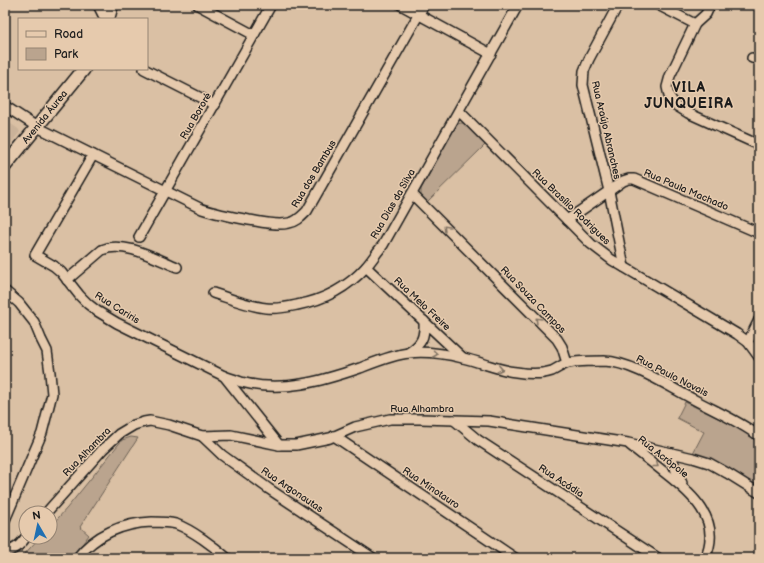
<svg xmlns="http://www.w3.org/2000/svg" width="764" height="563" viewBox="0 0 764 563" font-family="'Balsamiq Sans',sans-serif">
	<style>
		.built { fill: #cab299 }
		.green { fill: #baa48e; stroke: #6b6055 }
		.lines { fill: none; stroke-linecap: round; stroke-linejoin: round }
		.minor-casing { stroke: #1c1c1c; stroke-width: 12 }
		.tertiary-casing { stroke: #1c1c1c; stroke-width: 15 }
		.minor { stroke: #e6caad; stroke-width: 9 }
		.tertiary { stroke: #e6caad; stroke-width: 12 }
		.oneway { stroke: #817364 }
		.labels { text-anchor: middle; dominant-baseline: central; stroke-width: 3; stroke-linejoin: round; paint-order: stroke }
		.street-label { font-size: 10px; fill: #1c1c1c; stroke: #e6caad }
		.district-label { font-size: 14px; font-weight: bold; letter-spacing: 1px; fill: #1c1c1c; stroke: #e6caad }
	</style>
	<rect width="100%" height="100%" fill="#dac0a4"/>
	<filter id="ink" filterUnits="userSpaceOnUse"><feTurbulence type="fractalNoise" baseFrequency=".025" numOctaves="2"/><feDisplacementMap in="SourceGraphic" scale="8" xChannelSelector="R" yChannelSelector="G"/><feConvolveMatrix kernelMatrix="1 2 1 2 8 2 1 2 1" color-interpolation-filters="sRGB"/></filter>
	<g filter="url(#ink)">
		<path class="built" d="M5,120L17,128L19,130L20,132L5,150Z"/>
		<g class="green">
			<path d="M461,123H465L485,145L427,202L421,195V189L457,124Z"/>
			<path d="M685,402L736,427L759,441V489L709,459L693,453L704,432L677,418Z"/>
			<path d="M131,437L138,438L80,527L89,535L72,558H21L40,537H50V527L67,508L122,440Z"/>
		</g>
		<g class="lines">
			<defs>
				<g id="minor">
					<path d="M98,5L105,19"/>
					<path d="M198,5L254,35"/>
					<path d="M401,5L491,54"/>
					<path d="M618,5L589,59L584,71L583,85L609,191L624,267"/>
					<path d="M658,5L695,24"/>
					<path d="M710,5L706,14L695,24L670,76L667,87L669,96L675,105L688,113L759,145"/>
					<path d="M752,58L759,60"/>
					<path d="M144,69L215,105"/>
					<path d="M5,106L37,127L202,209C217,214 233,217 249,220C262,222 276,226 289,223C297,222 302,216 307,211L424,5"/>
					<path d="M459,111L591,244L612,260L624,267L737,334L748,342L759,357"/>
					<path d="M93,155L35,255L54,266L61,272L80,296L88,304L97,311L117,323L224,376L279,445"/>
					<path d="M412,194L557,339L562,347L567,363"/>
					<path d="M567,220L609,191L623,181L629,179H634L759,233"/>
					<path d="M139,237L271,5"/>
					<path d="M366,267L463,358"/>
					<path d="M67,280L102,250C123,240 157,259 177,267"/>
					<path d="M5,291L19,303L34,322L41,339L47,351L50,373L52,394L42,433L5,520"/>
					<path d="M213,293C231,299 248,306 266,308C276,309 288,307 297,305C324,300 348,287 366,267C372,260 377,252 383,245L518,5"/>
					<path d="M748,342L759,320"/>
					<path d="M408,353C422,344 425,337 424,321"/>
					<path d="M224,376C230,378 236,380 241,382C282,393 322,381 360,368C373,363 395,354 409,353C426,351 446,354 463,358C481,362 497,370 516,372C528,374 540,375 552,371C557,369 563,364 568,363C578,361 594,361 604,361C632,362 668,386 693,399C715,411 739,421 759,436"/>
					<path d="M454,420L478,440L658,558"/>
					<path d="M202,436L222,455L269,489L373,558"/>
					<path d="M334,436L515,558"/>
					<path d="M630,445C641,454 653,463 664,472C691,493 723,520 705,558"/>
					<path d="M672,453C673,465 676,472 682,483"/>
					<path d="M46,513L103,449L119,434L134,425L144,422L150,421L169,425L202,436L231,435L279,445H296L330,438L355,427L390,419H420L489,421L628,443L693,458L709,463L727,473L759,493"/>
					<path d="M5,551C15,551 21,544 26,537"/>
					<path d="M77,558C95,535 122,523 152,522C159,522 168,522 176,524C192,530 215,547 227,558"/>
				</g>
				<g id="tertiary">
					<path d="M108,19L112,5"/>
					<path d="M5,166L84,69"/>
				</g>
			</defs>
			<use href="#minor" class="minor-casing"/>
			<use href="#tertiary" class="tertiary-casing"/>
			<use href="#minor" class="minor"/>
			<use href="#tertiary" class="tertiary"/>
		</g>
		<defs><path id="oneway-chevron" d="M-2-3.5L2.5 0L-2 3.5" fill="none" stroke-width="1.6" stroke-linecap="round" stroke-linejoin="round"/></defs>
		<g class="oneway">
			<use href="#oneway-chevron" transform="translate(446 228) rotate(-135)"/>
			<use href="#oneway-chevron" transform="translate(538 320) rotate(-135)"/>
			<use href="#oneway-chevron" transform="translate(435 354) rotate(8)"/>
			<use href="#oneway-chevron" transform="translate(500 369) rotate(13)"/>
			<use href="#oneway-chevron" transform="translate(656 465) rotate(38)"/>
		</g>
	</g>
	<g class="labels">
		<g class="street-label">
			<text transform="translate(196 116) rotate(-60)">Rua Bororé</text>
			<text transform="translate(45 117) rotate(-51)">Avenida Áurea</text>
			<text transform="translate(606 130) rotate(77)">Rua Araújo Abranches</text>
			<text transform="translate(314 174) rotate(-59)">Rua dos Bambus</text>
			<text transform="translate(686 190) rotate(23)">Rua Paula Machado</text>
			<text transform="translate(393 204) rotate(-60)">Rua Dias da Silva</text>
			<text transform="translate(571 207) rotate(44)">Rua Brasílio Rodrigues</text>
			<text transform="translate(533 300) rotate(46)">Rua Souza Campos</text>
			<text transform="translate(422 304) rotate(43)">Rua Melo Freire</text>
			<text transform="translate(117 308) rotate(32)">Rua Cariris</text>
			<text transform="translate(672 376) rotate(27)">Rua Paulo Novais</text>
			<text x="422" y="409">Rua Alhambra</text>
			<text transform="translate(87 452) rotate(-46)">Rua Alhambra</text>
			<text transform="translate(663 457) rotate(38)">Rua Acrópole</text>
			<text transform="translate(561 481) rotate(33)">Rua Acádia</text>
			<text transform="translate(431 488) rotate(34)">Rua Minotauro</text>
			<text transform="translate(292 490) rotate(34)">Rua Argonautas</text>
		</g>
		<g class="district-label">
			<text x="689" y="87">VILA<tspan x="689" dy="16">JUNQUEIRA</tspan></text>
		</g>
	</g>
	<rect width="764" height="563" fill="none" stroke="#e6caad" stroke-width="20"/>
	<rect x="10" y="10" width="744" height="543" fill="none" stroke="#1c1c1c" stroke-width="1.5" filter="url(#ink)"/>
	<rect x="18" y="18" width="130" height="52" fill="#e6caad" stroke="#958473"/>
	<rect x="26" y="31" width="20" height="6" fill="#e6caad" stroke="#958473"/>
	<text x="54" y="38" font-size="12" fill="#1c1c1c">Road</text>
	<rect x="26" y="48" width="20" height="12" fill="#baa48e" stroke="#958473"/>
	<text x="54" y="58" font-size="12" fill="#1c1c1c">Park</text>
	<g transform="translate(38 525) rotate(351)"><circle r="19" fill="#e6caad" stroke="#958473"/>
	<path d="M0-3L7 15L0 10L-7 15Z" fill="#1f6fb2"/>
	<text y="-6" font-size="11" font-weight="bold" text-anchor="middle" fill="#1c1c1c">N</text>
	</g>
</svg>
